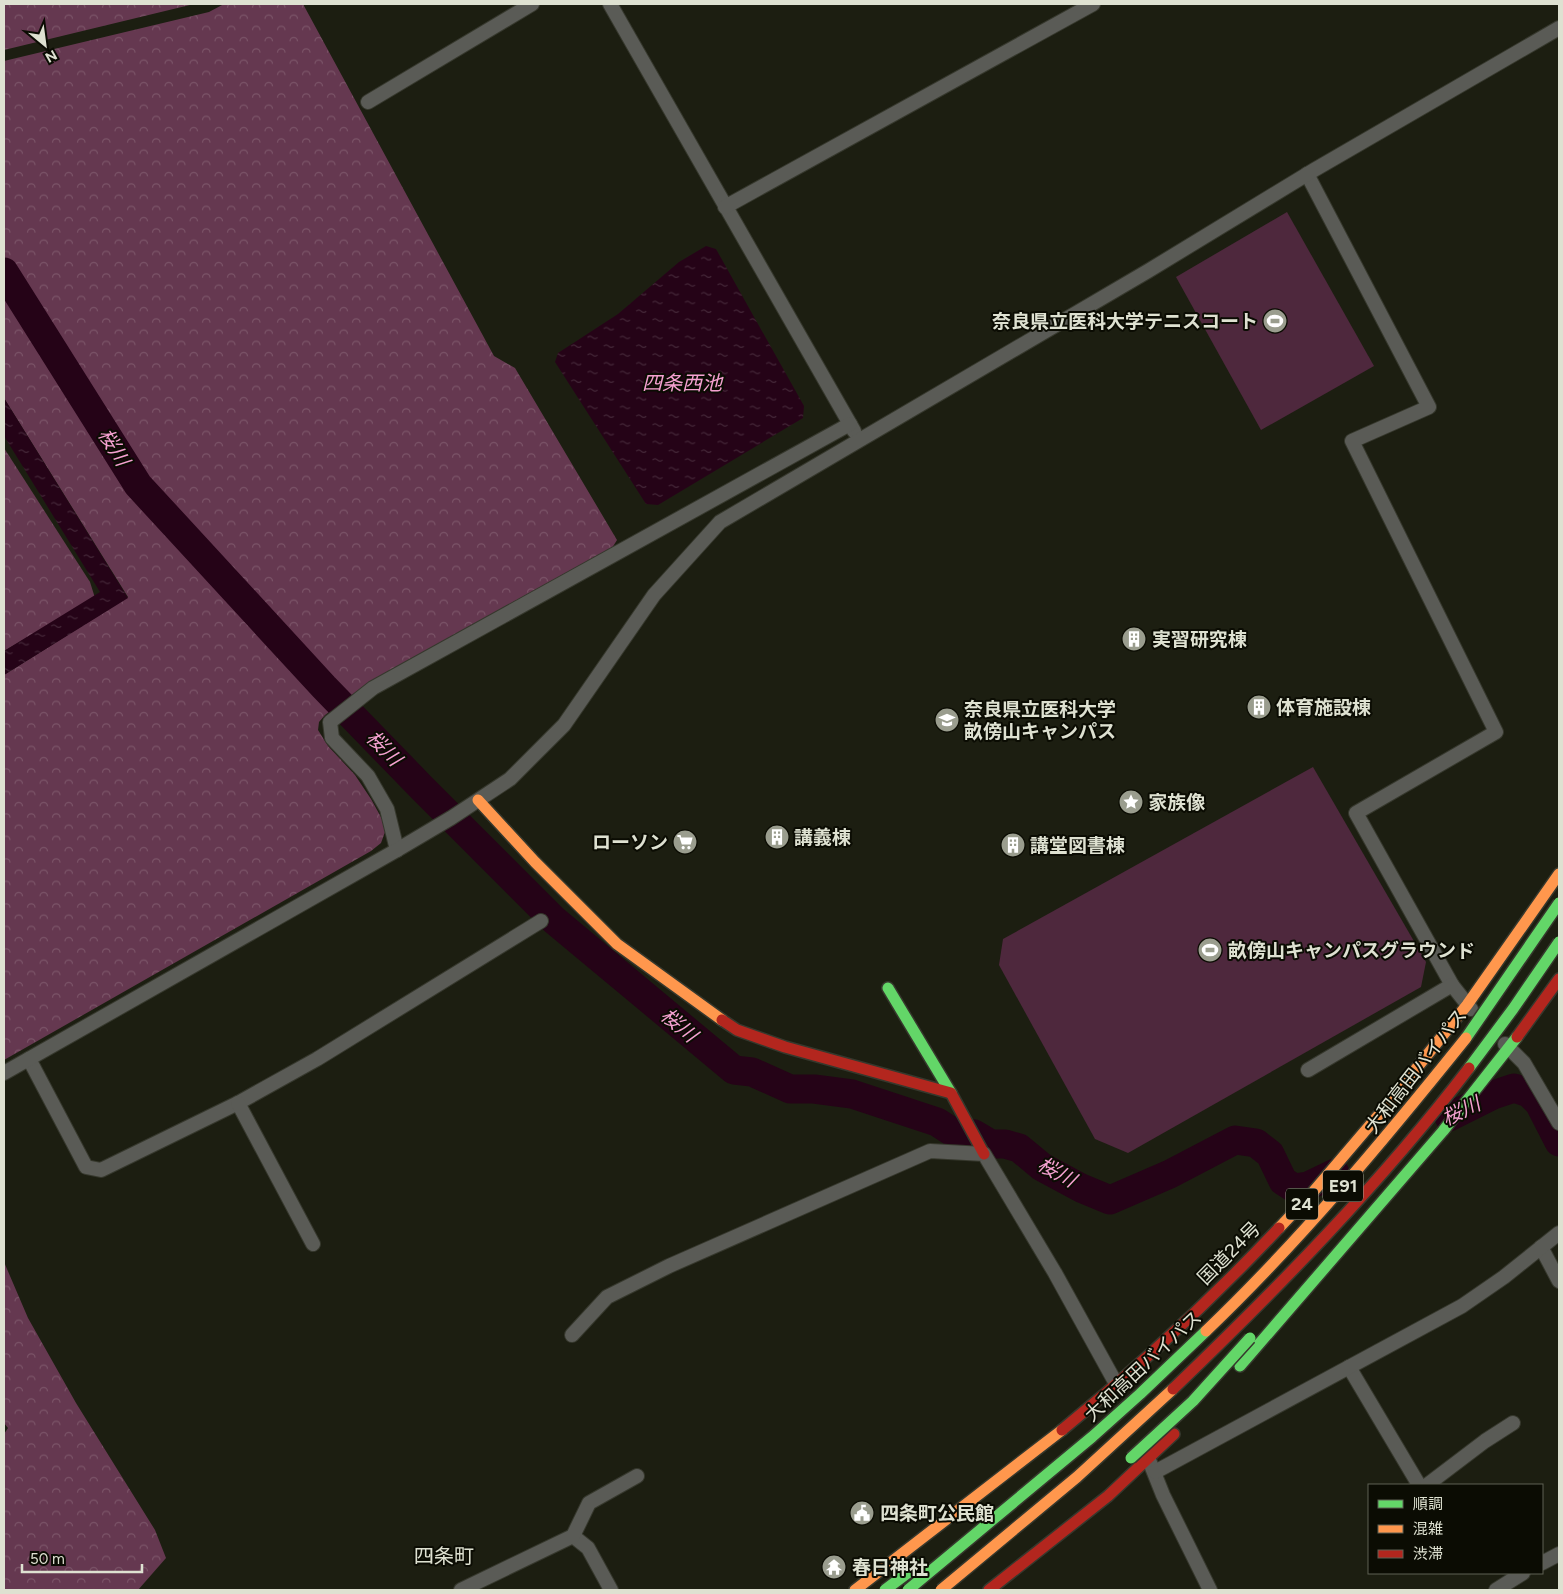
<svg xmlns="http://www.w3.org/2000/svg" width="1563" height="1594" viewBox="0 0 1563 1594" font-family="Figtree,'Noto Sans JP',sans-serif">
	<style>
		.forest { fill: url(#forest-crowns) }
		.garden { fill: #4e283d }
		.water { fill: url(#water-ripples) }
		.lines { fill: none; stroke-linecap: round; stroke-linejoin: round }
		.river { stroke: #250317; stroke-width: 29 }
		.street-casing { stroke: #36382d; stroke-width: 16 }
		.fast-casing { stroke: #36382d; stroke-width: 14 }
		.slow-casing { stroke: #36382d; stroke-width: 14 }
		.jam-casing { stroke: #36382d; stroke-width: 14 }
		.street { stroke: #5a5b56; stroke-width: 14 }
		.fast { stroke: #63d668; stroke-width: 11 }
		.slow { stroke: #ff974d; stroke-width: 11 }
		.jam { stroke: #b3261e; stroke-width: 11 }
		.fast-bridge-casing { stroke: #36382d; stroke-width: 14; stroke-linecap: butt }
		.slow-bridge-casing { stroke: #36382d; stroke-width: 14; stroke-linecap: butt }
		.jam-bridge-casing { stroke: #36382d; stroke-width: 14; stroke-linecap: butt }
		.fast-bridge { stroke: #63d668; stroke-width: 11 }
		.slow-bridge { stroke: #ff974d; stroke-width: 11 }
		.jam-bridge { stroke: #b3261e; stroke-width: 11 }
		.labels { text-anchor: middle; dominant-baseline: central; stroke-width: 4; stroke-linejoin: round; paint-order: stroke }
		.shield { fill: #0b0c03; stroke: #9fa193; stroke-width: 1 }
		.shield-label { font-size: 18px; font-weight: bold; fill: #dee1d1 }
		.poi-label { font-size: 19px; font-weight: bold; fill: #dee1d1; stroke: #0b0c03; text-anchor: start }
		.street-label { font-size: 19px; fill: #dee1d1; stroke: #0b0c03 }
		.water-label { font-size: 20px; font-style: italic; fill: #f5a1d1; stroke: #0b0c03 }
		.neighbourhood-label { font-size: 20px; fill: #dee1d1; stroke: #0b0c03 }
	</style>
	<defs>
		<pattern id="forest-crowns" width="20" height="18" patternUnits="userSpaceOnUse" patternTransform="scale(1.25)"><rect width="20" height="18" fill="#653850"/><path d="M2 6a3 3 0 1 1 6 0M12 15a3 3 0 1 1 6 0" fill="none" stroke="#7b5468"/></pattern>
		<pattern id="water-ripples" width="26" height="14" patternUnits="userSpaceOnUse" patternTransform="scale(1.25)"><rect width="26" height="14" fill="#250317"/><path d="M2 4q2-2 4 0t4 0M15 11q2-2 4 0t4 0" fill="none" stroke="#442738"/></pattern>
	</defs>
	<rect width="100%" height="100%" fill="#1c1e11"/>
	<g class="forest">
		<path d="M4,4H194L4,50Z"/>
		<path d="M224,4H303L494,356L515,368L617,540L612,548L367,684L325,715L319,722L318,730L328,746L355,775L371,799L382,819L385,832L381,843L371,851L4,1060V675L128,597L4,398V61L209,12Z"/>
		<path d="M4,448L90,582L95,598L4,651Z"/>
		<path d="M4,1262L28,1318L76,1403L155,1530L166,1558L138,1590H4V1434L8,1428L4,1423Z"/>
	</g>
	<g class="garden">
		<path d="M1287,212L1374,366L1261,430L1176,277Z"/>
		<path d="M1313,767L1426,962L1421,987L1128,1153L1095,1139L999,965L1003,939Z"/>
	</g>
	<g class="water">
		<path d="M706,246L716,249L804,406L803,418L658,505L646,504L555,362L558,353L618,314L679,262Z"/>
		<path d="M4,398L128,598L4,675V651L100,592L4,436Z"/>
	</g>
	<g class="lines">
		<g class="river">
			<path d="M4,272L138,485L324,687L422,788L554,920L734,1070L752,1072L790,1089H814L852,1094L937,1122L965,1140L974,1134L991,1144H1005L1019,1148L1042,1167L1081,1188L1110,1200L1170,1174L1235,1140L1256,1143L1270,1154L1283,1181L1294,1188L1308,1186L1335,1173"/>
			<path d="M1449,1117L1493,1095L1514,1088L1529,1093L1539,1103L1559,1142"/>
		</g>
		<defs>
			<g id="street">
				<path d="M610,4L854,431"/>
				<path d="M368,102L532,4"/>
				<path d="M1307,174L1429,407L1352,441L1496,732L1356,813L1452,985"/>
				<path d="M725,207L1093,4"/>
				<path d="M397,850L387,809L368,776L332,738L330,722L373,688L850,424"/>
				<path d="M1505,1044L1524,1063L1559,1123"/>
				<path d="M29,1059L86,1167L101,1170L238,1103L317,1059L541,921"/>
				<path d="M1308,1070L1452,985L1471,1009"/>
				<path d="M4,1073L397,850L451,818L510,779L564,725L654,595L720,522L1148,271L1314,170L1559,28"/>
				<path d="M238,1103L313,1244"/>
				<path d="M1541,1247L1559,1281"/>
				<path d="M572,1335L607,1297L669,1266L930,1151L984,1154L1055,1273L1119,1389"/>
				<path d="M1349,1367L1419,1485"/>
				<path d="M1147,1455L1163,1495L1210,1590"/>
				<path d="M1155,1472L1462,1306L1504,1277L1559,1233"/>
				<path d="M1427,1485L1485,1441L1513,1423"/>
				<path d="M573,1536L588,1548L611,1590"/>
				<path d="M1542,1563L1559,1554"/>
				<path d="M461,1590L573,1536L589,1503L637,1476"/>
				<path d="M1496,1590L1523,1573"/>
			</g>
			<g id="fast">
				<path d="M888,988L951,1093"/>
				<path d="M1240,1366L1443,1131L1517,1037"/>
			</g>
			<g id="slow">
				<path d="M478,800L535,862L617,944L722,1020"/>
				<path d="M1279,1228L1313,1192L1388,1104L1467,1005L1559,874"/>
				<path d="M855,1590L1062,1430"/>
			</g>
			<g id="jam">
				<path d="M722,1020L737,1030L785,1047L951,1093L984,1154"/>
				<path d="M1517,1037L1559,979"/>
				<path d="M1062,1430C1138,1368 1211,1300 1279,1228"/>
				<path d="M989,1590L1108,1496L1174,1434"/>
			</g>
		</defs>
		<use href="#street" class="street-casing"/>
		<use href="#fast" class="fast-casing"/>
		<use href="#slow" class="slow-casing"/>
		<use href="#jam" class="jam-casing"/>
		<use href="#street" class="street"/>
		<use href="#fast" class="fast"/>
		<use href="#slow" class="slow"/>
		<use href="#jam" class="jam"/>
		<defs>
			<g id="fast-bridge">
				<path d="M1466,1038L1559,903"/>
				<path d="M1469,1068L1513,1009L1559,942"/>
				<path d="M1131,1458L1193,1401L1250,1338"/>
				<path d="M885,1590L918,1565"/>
				<path d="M908,1590L1092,1437L1140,1394L1206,1331"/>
			</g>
			<g id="slow-bridge">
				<path d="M1206,1331C1301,1240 1384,1140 1466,1038"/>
				<path d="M941,1590L1077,1477L1173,1389"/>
			</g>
			<path id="jam-bridge" d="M1173,1389C1278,1288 1381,1183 1469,1068"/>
		</defs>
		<use href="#fast-bridge" class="fast-bridge-casing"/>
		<use href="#slow-bridge" class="slow-bridge-casing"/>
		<use href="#jam-bridge" class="jam-bridge-casing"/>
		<use href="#fast-bridge" class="fast-bridge"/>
		<use href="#slow-bridge" class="slow-bridge"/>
		<use href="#jam-bridge" class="jam-bridge"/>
	</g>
	<defs>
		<symbol id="stadium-disc" viewBox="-11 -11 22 22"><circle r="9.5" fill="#9a9d8e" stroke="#0b0c03"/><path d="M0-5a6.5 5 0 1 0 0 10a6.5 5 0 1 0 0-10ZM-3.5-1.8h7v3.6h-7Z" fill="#fff"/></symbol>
		<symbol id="building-disc" viewBox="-11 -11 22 22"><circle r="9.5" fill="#9a9d8e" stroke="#0b0c03"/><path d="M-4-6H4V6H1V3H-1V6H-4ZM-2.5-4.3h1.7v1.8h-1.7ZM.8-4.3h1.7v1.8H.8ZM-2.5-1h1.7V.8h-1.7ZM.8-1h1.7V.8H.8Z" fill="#fff"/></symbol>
		<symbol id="university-disc" viewBox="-11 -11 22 22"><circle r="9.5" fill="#9a9d8e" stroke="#0b0c03"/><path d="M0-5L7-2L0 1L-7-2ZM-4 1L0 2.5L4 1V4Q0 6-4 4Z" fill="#fff"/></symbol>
		<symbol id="sight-disc" viewBox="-11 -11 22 22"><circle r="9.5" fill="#9a9d8e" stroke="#0b0c03"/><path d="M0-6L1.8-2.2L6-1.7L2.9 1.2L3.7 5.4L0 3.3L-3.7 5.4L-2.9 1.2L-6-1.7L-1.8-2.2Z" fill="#fff"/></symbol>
		<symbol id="supermarket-disc" viewBox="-11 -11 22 22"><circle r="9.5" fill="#9a9d8e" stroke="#0b0c03"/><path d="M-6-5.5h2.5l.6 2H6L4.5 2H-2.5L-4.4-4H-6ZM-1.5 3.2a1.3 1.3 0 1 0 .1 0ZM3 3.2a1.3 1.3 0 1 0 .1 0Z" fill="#fff"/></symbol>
		<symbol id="civic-disc" viewBox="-11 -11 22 22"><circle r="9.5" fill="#9a9d8e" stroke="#0b0c03"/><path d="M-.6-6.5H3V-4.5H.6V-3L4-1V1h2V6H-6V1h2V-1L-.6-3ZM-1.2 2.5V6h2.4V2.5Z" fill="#fff"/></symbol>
		<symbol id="temple-disc" viewBox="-11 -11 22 22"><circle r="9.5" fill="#9a9d8e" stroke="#0b0c03"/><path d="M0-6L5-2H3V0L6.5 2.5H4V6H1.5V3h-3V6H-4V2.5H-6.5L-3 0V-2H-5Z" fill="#fff"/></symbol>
	</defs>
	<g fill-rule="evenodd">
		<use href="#stadium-disc" x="1261" y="307" width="28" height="28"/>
		<use href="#building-disc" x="1120" y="625" width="28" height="28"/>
		<use href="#building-disc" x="1245" y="693" width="28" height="28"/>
		<use href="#university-disc" x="933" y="706" width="28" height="28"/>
		<use href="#sight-disc" x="1117" y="788" width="28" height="28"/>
		<use href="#building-disc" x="763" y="823" width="28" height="28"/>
		<use href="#supermarket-disc" x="671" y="828" width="28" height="28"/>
		<use href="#building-disc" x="999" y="831" width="28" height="28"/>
		<use href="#stadium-disc" x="1196" y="936" width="28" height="28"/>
		<use href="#civic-disc" x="848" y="1499" width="28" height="28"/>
		<use href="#temple-disc" x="820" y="1553" width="28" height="28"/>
	</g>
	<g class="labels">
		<g class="shield">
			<rect x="1323" y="1170.5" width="40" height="31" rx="4"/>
			<rect x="1286" y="1188.5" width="32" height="31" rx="4"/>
		</g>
		<g class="shield-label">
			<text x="1343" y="1186">E91</text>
			<text x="1302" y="1204">24</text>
		</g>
		<g class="poi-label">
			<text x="1258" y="321" text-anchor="end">奈良県立医科大学テニスコート</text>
			<text x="1152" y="639">実習研究棟</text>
			<text x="1276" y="707">体育施設棟</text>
			<text x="964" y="709">奈良県立医科大学<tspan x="964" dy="22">畝傍山キャンパス</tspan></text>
			<text x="1148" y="802">家族像</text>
			<text x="794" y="837">講義棟</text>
			<text x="668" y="842" text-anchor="end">ローソン</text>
			<text x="1030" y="845">講堂図書棟</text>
			<text x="1228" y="950">畝傍山キャンパスグラウンド</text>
			<text x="880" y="1513">四条町公民館</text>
			<text x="852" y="1567">春日神社</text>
		</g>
		<g class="street-label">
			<text transform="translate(1416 1071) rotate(-52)">大和高田バイパス</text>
			<text transform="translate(1229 1253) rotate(-45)">国道24号</text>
			<text transform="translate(1143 1366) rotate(-43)">大和高田バイパス</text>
		</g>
		<g class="water-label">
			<text x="682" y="383">四条西池</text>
			<text transform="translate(114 447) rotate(58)">桜川</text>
			<text transform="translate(384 748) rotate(45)">桜川</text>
			<text transform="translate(679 1025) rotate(40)">桜川</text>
			<text transform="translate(1461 1111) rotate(-26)">桜川</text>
			<text transform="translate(1057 1172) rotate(29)">桜川</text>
		</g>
		<g class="neighbourhood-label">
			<text x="444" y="1556">四条町</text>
		</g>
	</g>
	<rect width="1563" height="1594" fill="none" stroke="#dee1d1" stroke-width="10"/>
	<rect x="1368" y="1484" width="175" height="90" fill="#0b0c03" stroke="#5f6155"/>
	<rect x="1378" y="1500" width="25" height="8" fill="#63d668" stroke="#5f6155"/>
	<text x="1413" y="1509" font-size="15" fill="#dee1d1">順調</text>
	<rect x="1378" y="1525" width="25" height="8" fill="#ff974d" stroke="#5f6155"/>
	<text x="1413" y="1534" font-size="15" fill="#dee1d1">混雑</text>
	<rect x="1378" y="1550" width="25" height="8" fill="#b3261e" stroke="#5f6155"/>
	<text x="1413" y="1559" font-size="15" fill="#dee1d1">渋滞</text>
	<g transform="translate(45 45) rotate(151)" stroke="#0b0c03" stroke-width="4" paint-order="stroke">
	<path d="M0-4L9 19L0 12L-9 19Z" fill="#dee1d1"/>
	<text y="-8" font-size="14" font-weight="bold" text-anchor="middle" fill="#dee1d1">N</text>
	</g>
	<path d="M22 1564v8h120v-8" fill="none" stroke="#dee1d1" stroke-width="2.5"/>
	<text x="30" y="1564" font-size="15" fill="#dee1d1" stroke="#0b0c03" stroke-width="4" paint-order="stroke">50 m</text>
</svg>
